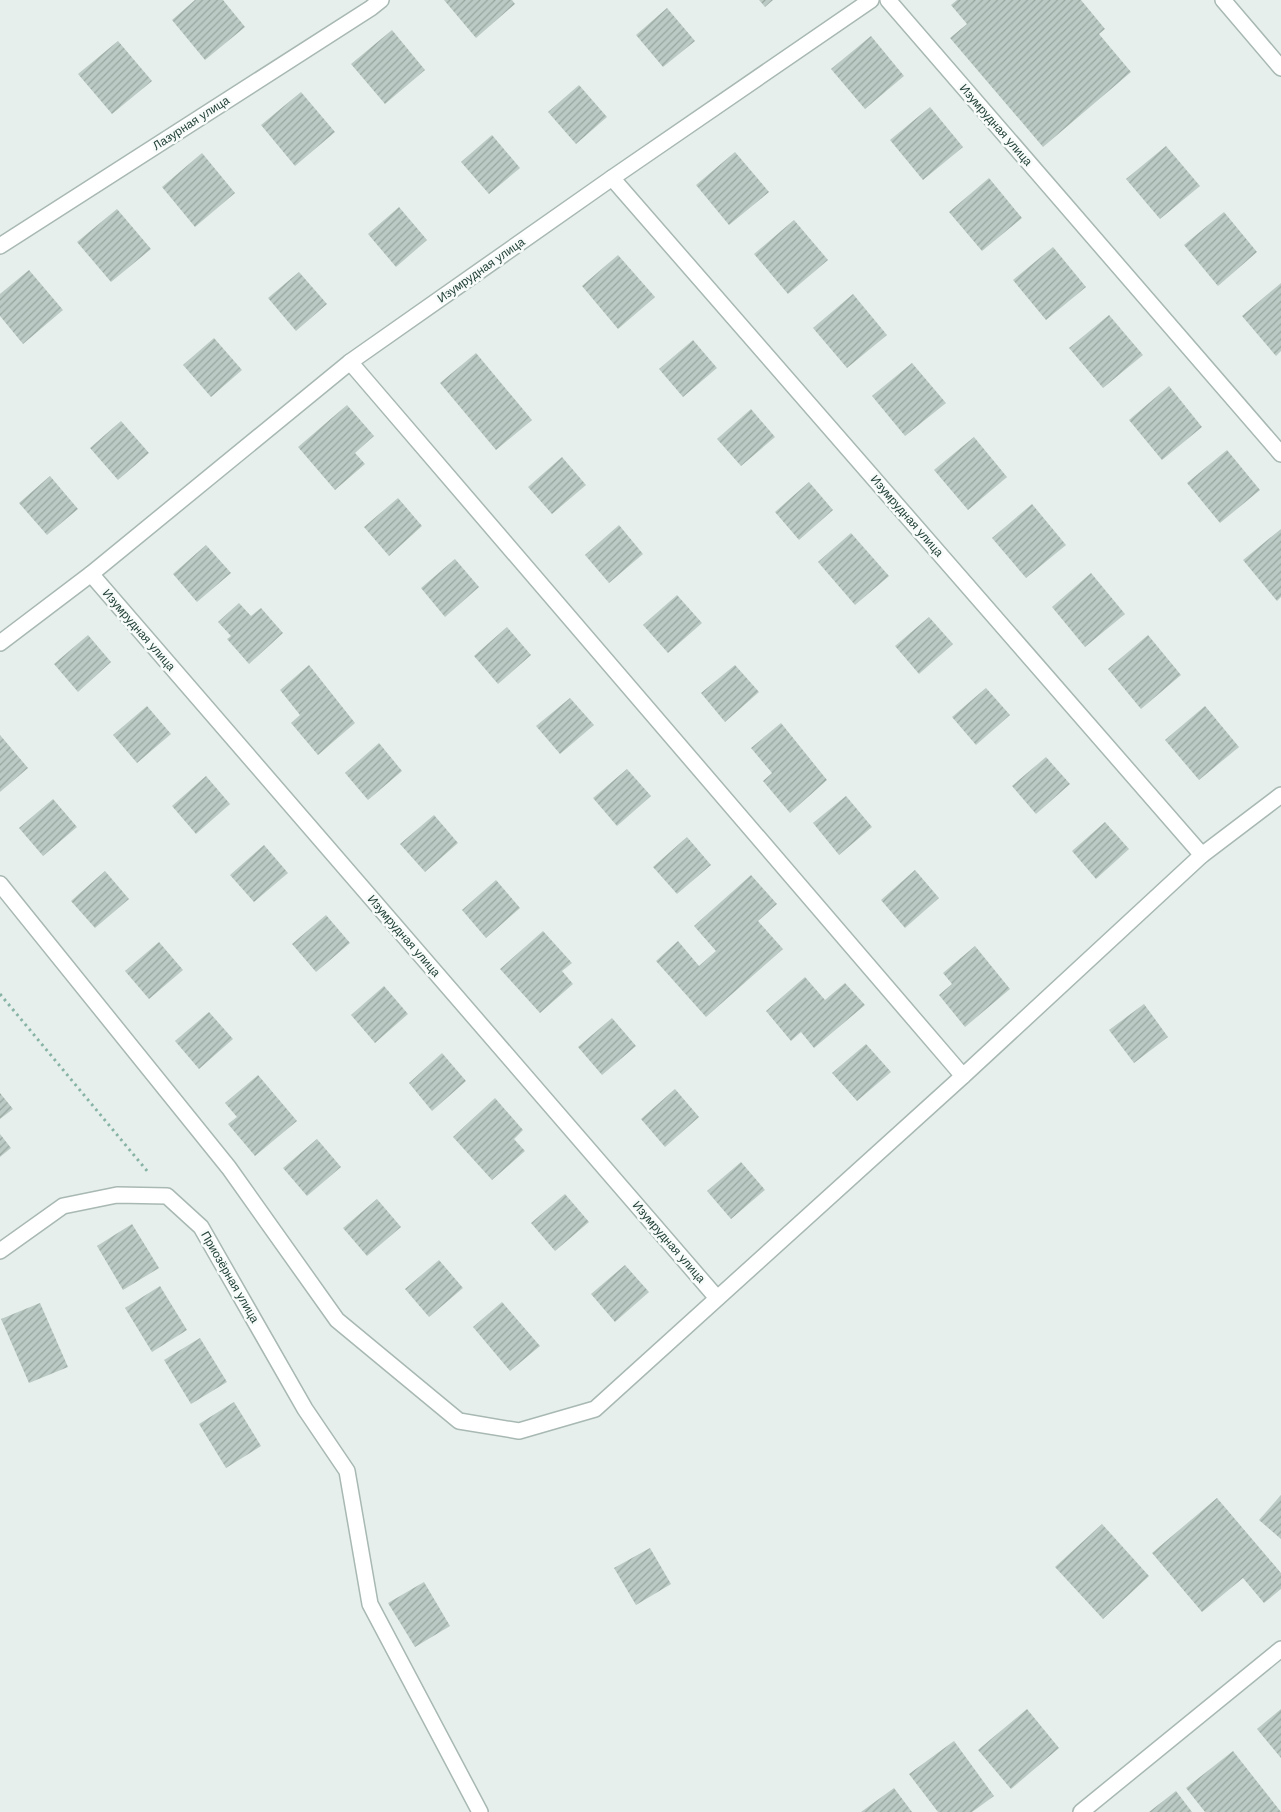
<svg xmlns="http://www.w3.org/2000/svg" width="1281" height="1812" viewBox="0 0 1281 1812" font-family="Arial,sans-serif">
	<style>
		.building { fill: url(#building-hatch) }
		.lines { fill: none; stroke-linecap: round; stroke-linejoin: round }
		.minor-casing { stroke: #a8b8b2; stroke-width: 18 }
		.path { stroke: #86b3a5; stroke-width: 3; stroke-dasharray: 2.5 4; stroke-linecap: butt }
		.minor { stroke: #fff; stroke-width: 15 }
		.labels { text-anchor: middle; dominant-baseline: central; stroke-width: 5; stroke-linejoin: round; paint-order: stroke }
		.street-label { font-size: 12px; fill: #24423a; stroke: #f7fbf9 }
	</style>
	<defs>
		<pattern id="building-hatch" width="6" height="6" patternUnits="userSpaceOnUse" patternTransform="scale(1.25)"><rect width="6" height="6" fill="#bbcac4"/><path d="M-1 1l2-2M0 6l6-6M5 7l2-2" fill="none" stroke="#98a6a0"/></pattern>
	</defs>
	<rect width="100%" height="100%" fill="#e6efeb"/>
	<g class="building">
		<path d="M195,0H223L245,27L205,60L172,20Z"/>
		<path d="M444,0H512L515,4L476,38Z"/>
		<path d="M759,0H773L765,7Z"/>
		<path d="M957,0H1081L1105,29L1099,34L1131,72L1043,147L950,38L967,24L951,5Z"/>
		<path d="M667,8L695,41L663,67L636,35Z"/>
		<path d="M392,30L425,70L385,104L351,64Z"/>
		<path d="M871,36L904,76L865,109L831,69Z"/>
		<path d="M118,41L152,81L112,114L78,74Z"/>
		<path d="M579,85L607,117L576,144L548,112Z"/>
		<path d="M301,92L335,132L295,166L261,125Z"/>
		<path d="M930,107L963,147L923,180L890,140Z"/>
		<path d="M492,135L520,168L489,194L461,162Z"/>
		<path d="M1166,146L1200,186L1160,219L1126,179Z"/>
		<path d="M735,152L769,192L729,225L696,185Z"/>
		<path d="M202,153L235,193L195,227L162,187Z"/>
		<path d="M989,178L1022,218L982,251L949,212Z"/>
		<path d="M399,207L427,240L396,267L368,234Z"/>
		<path d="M117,209L151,249L111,282L77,242Z"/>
		<path d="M1224,212L1257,252L1218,286L1184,245Z"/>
		<path d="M794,220L828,260L788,294L754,254Z"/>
		<path d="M1053,247L1086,287L1046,320L1013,280Z"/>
		<path d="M618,255L655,297L618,329L582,286Z"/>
		<path d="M29,270L63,310L23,344L0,316V294Z"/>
		<path d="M299,272L327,304L296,331L268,298Z"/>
		<path d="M1281,283V351L1276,356L1242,316Z"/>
		<path d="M853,294L887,335L847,368L813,328Z"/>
		<path d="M1109,315L1143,355L1103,388L1069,348Z"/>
		<path d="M214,338L242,370L211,397L183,365Z"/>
		<path d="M693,340L717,368L683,397L659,369Z"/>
		<path d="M476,353L532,420L496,450L440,383Z"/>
		<path d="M912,363L946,403L905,436L872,396Z"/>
		<path d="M1169,386L1202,427L1162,460L1129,420Z"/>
		<path d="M347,405L374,436L355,453L365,464L335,490L298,447Z"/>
		<path d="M751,409L775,437L741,466L717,439Z"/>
		<path d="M121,421L149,453L118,480L90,448Z"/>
		<path d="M974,437L1007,477L968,510L934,470Z"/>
		<path d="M1227,450L1260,490L1220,523L1187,483Z"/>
		<path d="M562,457L586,485L552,514L528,487Z"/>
		<path d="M50,476L78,509L47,535L19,503Z"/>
		<path d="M809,482L833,510L799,540L775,512Z"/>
		<path d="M398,498L422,526L389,556L364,527Z"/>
		<path d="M1032,504L1066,545L1026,578L992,538Z"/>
		<path d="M619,525L643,554L609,583L585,555Z"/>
		<path d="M1281,529V597L1277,601L1243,560Z"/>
		<path d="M851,533L889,576L855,605L818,562Z"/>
		<path d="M206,545L231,573L197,602L173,574Z"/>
		<path d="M455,559L479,587L445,617L421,588Z"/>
		<path d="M1091,573L1125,614L1085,647L1052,607Z"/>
		<path d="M677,595L702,623L668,653L643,625Z"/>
		<path d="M239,603L251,616L261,608L283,633L249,664L227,639L231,636L218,622Z"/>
		<path d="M929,617L953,644L919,674L895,646Z"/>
		<path d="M507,627L531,655L498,684L474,656Z"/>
		<path d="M88,635L111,662L78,692L54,664Z"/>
		<path d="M1148,635L1181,675L1141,709L1108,669Z"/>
		<path d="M309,665L355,723L318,755L291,723L300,715L280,690Z"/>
		<path d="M735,665L759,692L725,722L701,693Z"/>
		<path d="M986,688L1010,715L976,745L952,717Z"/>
		<path d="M570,698L594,725L560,754L536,726Z"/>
		<path d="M147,706L171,734L137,763L113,735Z"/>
		<path d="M1205,706L1239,747L1199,780L1165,740Z"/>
		<path d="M781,723L827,780L790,813L763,781L772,773L751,748Z"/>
		<path d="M0,735L28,768L0,792Z"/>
		<path d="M379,743L402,771L368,800L345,773Z"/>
		<path d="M1046,757L1070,784L1036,814L1012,786Z"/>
		<path d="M627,769L651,796L617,826L593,798Z"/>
		<path d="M206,776L230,804L196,834L172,806Z"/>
		<path d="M846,796L872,827L839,855L813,823Z"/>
		<path d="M53,799L77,827L43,856L19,828Z"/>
		<path d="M434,815L458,843L425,872L400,844Z"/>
		<path d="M1105,822L1129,849L1096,879L1072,851Z"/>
		<path d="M687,837L711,865L677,894L653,867Z"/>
		<path d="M264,845L288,873L254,902L230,875Z"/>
		<path d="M915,870L939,898L905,928L881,900Z"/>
		<path d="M105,871L129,899L95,928L71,901Z"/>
		<path d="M751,875L777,904L758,921L783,949L706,1017L656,961L678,941L699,966L716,951L694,926Z"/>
		<path d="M496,880L520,908L486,938L462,910Z"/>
		<path d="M326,915L350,943L316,972L292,944Z"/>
		<path d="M543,931L572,963L562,971L573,984L540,1013L500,969Z"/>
		<path d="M159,942L183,970L149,999L125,971Z"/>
		<path d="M975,946L1010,989L965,1027L939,995L952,984L943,973Z"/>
		<path d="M805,977L825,1000L845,983L865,1005L814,1048L801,1032L791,1041L766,1011Z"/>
		<path d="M384,986L408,1014L375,1043L351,1015Z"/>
		<path d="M1144,1004L1168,1037L1134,1063L1109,1030Z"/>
		<path d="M209,1012L233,1039L199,1069L175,1041Z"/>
		<path d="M612,1018L636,1046L602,1075L578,1047Z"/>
		<path d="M866,1044L891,1072L857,1101L832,1073Z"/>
		<path d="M442,1053L466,1081L432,1111L409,1083Z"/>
		<path d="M258,1075L297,1121L255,1156L228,1124L237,1117L225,1103Z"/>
		<path d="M675,1089L699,1117L665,1147L641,1119Z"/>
		<path d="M0,1093L13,1109L0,1119Z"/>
		<path d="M495,1098L523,1130L514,1139L525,1151L492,1180L453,1137Z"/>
		<path d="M0,1134L11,1148L0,1157Z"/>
		<path d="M317,1139L341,1167L307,1196L283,1168Z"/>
		<path d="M741,1162L765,1190L731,1219L707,1191Z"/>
		<path d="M565,1194L589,1222L555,1251L531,1223Z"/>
		<path d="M377,1199L401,1227L367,1256L343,1228Z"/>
		<path d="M132,1224L159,1268L123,1290L97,1246Z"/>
		<path d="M439,1260L463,1288L429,1317L405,1289Z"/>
		<path d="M625,1265L649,1292L615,1322L591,1294Z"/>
		<path d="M160,1286L187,1330L152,1352L125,1308Z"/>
		<path d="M502,1302L540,1346L510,1371L473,1327Z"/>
		<path d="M40,1303L68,1367L29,1383L1,1319Z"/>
		<path d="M200,1338L227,1382L191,1404L164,1360Z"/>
		<path d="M234,1402L261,1446L226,1468L199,1424Z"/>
		<path d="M1281,1495V1539L1259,1520Z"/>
		<path d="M1217,1498L1281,1573V1589L1264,1603L1243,1578L1202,1612L1152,1553Z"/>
		<path d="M1102,1524L1149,1576L1103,1619L1055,1567Z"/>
		<path d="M650,1548L671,1584L636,1605L614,1568Z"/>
		<path d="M424,1582L450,1626L415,1647L388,1603Z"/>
		<path d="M1027,1709L1059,1748L1011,1789L978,1750Z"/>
		<path d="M1281,1709V1758L1257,1729Z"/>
		<path d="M954,1741L994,1796L972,1812H938L909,1774Z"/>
		<path d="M1233,1751L1281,1812H1205L1186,1788Z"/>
		<path d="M894,1788L912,1812H861Z"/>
		<path d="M1176,1791L1192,1812H1149Z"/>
	</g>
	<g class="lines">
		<defs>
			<g id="minor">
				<path d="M888,0L1281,454"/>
				<path d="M1223,0L1281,68"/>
				<path d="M612,178L1202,855"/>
				<path d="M0,246L371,8L381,0"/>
				<path d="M350,362L963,1076"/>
				<path d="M91,574L717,1298"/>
				<path d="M0,643L91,574L350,362L612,178L871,0"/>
				<path d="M0,884L229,1168L337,1320L459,1421L519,1431L595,1409L963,1076L1202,855L1281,795"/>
				<path d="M0,1251L63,1206L117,1195L167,1196L201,1227L305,1409L347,1471L370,1604L480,1812"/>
				<path d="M1081,1812L1281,1649"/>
			</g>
		</defs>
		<use href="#minor" class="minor-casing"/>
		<path class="path" d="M0,994L148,1172"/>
		<use href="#minor" class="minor"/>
	</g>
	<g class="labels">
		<g class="street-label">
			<text transform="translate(191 123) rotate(-33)">Лазурная улица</text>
			<text transform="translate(996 125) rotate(49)">Изумрудная улица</text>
			<text transform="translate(481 270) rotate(-35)">Изумрудная улица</text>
			<text transform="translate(907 516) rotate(49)">Изумрудная улица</text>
			<text transform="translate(139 630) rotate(49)">Изумрудная улица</text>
			<text transform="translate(404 936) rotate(49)">Изумрудная улица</text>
			<text transform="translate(669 1242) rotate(49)">Изумрудная улица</text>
			<text transform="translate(230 1277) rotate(60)">Приозёрная улица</text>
		</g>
	</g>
</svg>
